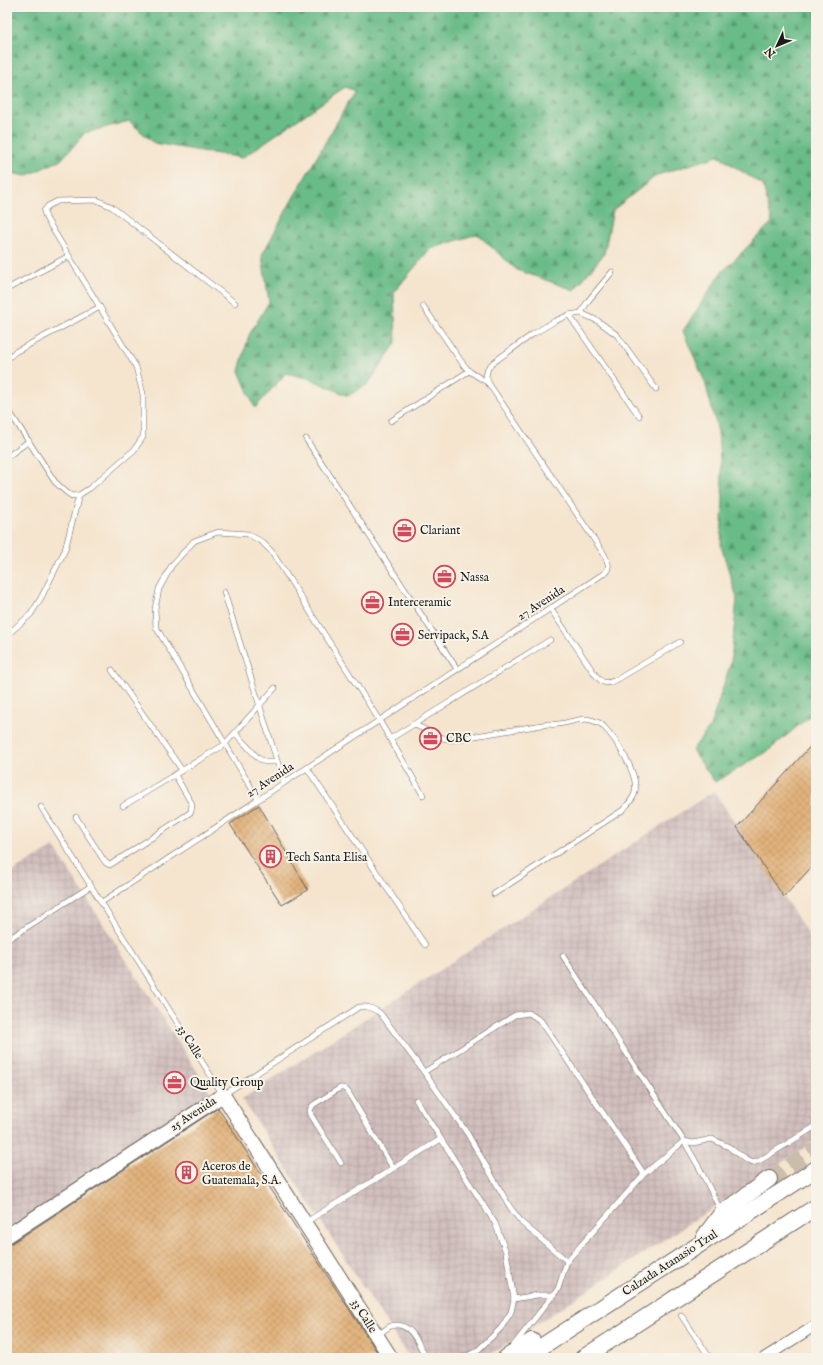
<svg xmlns="http://www.w3.org/2000/svg" width="823" height="1365" viewBox="0 0 823 1365" font-family="'IM FELL English',serif">
	<style>
		.industrial { fill: url(#industrial-grid) }
		.forest { fill: url(#forest-firs); stroke: #426c52 }
		.lines { fill: none; stroke-linecap: round; stroke-linejoin: round }
		.stream { stroke: #3bacb6; stroke-width: 3.5 }
		.building { fill: url(#building-cross-hatch) }
		.primary-tunnel { stroke: #cabdab; stroke-width: 16; stroke-dasharray: 16 8; stroke-linecap: butt }
		.lane-casing { stroke: #68625b; stroke-width: 6 }
		.street-casing { stroke: #68625b; stroke-width: 12 }
		.secondary-casing { stroke: #68625b; stroke-width: 16 }
		.primary-casing { stroke: #68625b; stroke-width: 18 }
		.lane { stroke: #fff; stroke-width: 5 }
		.street { stroke: #fff; stroke-width: 10 }
		.secondary { stroke: #fff; stroke-width: 14 }
		.primary { stroke: #fff; stroke-width: 16 }
		.labels { text-anchor: middle; dominant-baseline: central; stroke-width: 4; stroke-linejoin: round; paint-order: stroke }
		.poi-label { font-size: 12px; fill: #1c1c1c; stroke: #f7f3e8; text-anchor: start }
		.street-label { font-size: 12px; fill: #1c1c1c; stroke: #f7f3e8 }
	</style>
	<defs>
		<pattern id="industrial-grid" width="8" height="8" patternUnits="userSpaceOnUse"><rect width="8" height="8" fill="#d1bfbe"/><path d="M0 4h8M4 0v8" fill="none" stroke="#b3a4a3"/></pattern>
		<pattern id="forest-firs" width="22" height="20" patternUnits="userSpaceOnUse"><rect width="22" height="20" fill="#69bb87"/><path d="M5 1l3.5 6h-7zM16 11l3.5 6h-7z" fill="#56976e"/></pattern>
		<pattern id="building-cross-hatch" width="8" height="8" patternUnits="userSpaceOnUse"><rect width="8" height="8" fill="#e2b27b"/><path d="M0 0l8 8M0 8l8-8" fill="none" stroke="#c1986a"/></pattern>
	</defs>
	<rect width="100%" height="100%" fill="#f7f3e8"/>
	<filter id="ink" filterUnits="userSpaceOnUse"><feTurbulence type="fractalNoise" baseFrequency=".025" numOctaves="2"/><feDisplacementMap in="SourceGraphic" scale="8" xChannelSelector="R" yChannelSelector="G"/><feConvolveMatrix kernelMatrix="1 2 1 2 8 2 1 2 1" color-interpolation-filters="sRGB"/></filter>
	<filter id="wash" filterUnits="userSpaceOnUse"><feTurbulence type="fractalNoise" baseFrequency=".012" numOctaves="4" result="noise"/><feDisplacementMap in="SourceGraphic" scale="16" xChannelSelector="R" yChannelSelector="G"/><feGaussianBlur stdDeviation="0.9" result="paint"/><feColorMatrix in="noise" values="0 0 0 0 0 0 0 0 0 0 0 0 0 0 0 0 0 1.4 0 .05"/><feComposite in="paint" operator="in"/></filter>
	<g filter="url(#wash)">
		<rect width="100%" height="100%" fill="#f5e5cf"/>
		<g class="industrial">
			<path d="M714,791L816,946V1140L485,1358H409L242,1099Z"/>
			<path d="M54,847L214,1098L7,1233V875Z"/>
		</g>
		<path class="forest" d="M7,7H816V711L768,751L715,782L692,750L710,727L731,662L737,598L721,546L723,499L718,432L705,382L683,331L721,273L772,222L763,185L718,156L657,175L613,210L604,254L574,290L517,270L477,234L430,249L394,292L396,343L368,384L348,396L311,379L286,373L255,408L239,371L249,335L269,302L262,255L292,200L355,91L345,87L242,158L154,143L129,121L85,133L61,160L26,176L7,172Z"/>
		<g class="lines">
			<path class="stream" d="M7,13L22,7"/>
		</g>
		<g id="blocks">
			<g class="building">
				<path d="M816,740V862L784,897L737,827Z"/>
				<path d="M259,805L308,890L282,905L230,824Z"/>
				<path d="M218,1108L381,1358H7V1244L12,1243Z"/>
			</g>
		</g>
	</g>
	<g filter="url(#ink)">
		<use href="#blocks" fill-opacity="0" stroke="#68625b" stroke-width="1"/>
		<g class="lines">
			<path class="primary-tunnel" d="M769,1179L816,1149"/>
			<defs>
				<g id="lane">
					<path d="M7,289L69,256"/>
					<path d="M423,306L463,364L469,371L488,383"/>
					<path d="M581,313L588,301L612,272"/>
					<path d="M569,315L639,416"/>
					<path d="M7,359L15,352L100,307"/>
					<path d="M7,408L55,482L66,492L72,496L79,495L90,488L134,450L143,437V394L136,367L46,218L44,211L48,206L58,201L97,200L112,207L235,303"/>
					<path d="M391,421L469,371"/>
					<path d="M306,439L457,669"/>
					<path d="M7,457L29,441"/>
					<path d="M224,592L284,783"/>
					<path d="M550,608L594,673C602,684 606,685 618,679L680,642"/>
					<path d="M7,635L31,614L41,598L65,550L79,495"/>
					<path d="M112,670L182,770"/>
					<path d="M413,724L443,738L451,740L548,724C563,727 579,716 591,720C595,721 601,723 604,727C616,739 639,775 635,792C634,799 627,805 623,810L494,894"/>
					<path d="M235,733L258,758L265,762H277"/>
					<path d="M390,739L550,640"/>
					<path d="M307,768L425,945"/>
					<path d="M258,799L156,627L155,609L159,589L172,565L194,541L218,532L248,534L262,542L272,552L379,720L423,795"/>
					<path d="M123,806L224,745L275,688"/>
					<path d="M41,807L223,1095L359,1007C368,1006 372,1008 380,1013L424,1072"/>
					<path d="M76,817L103,859L106,863L110,865L191,812L192,804L175,775"/>
					<path d="M102,902L606,572C611,566 607,561 604,554L489,384L486,376L488,368L494,362L533,334L555,321L569,315L581,313L598,321L617,335L656,389"/>
					<path d="M7,940L91,886"/>
					<path d="M563,956L684,1141L700,1169L721,1211"/>
					<path d="M416,1100L495,1223L506,1252L514,1299L511,1312L501,1328L477,1351L463,1358"/>
					<path d="M341,1163L311,1115L310,1110L313,1105L340,1088H344L348,1092L393,1168"/>
					<path d="M306,1222L441,1139"/>
					<path d="M567,1261L522,1223L510,1207L467,1133L424,1072L515,1015L529,1013L541,1021L644,1174"/>
					<path d="M514,1299L537,1295H553"/>
					<path d="M681,1315L710,1358"/>
					<path d="M378,1336C381,1333 386,1328 391,1326C411,1320 419,1345 426,1358"/>
					<path d="M513,1346L558,1289L567,1261L644,1174L684,1141L693,1143L712,1139L729,1147L744,1159L752,1163L759,1161L816,1126"/>
				</g>
				<path id="street" d="M764,1358L816,1325"/>
				<path id="secondary" d="M7,1236L223,1095L391,1358"/>
				<g id="primary">
					<path d="M705,1236L722,1213L769,1179"/>
					<path d="M506,1358L532,1341"/>
					<path d="M524,1358L816,1169"/>
					<path d="M583,1358L816,1207"/>
				</g>
			</defs>
			<use href="#lane" class="lane-casing"/>
			<use href="#street" class="street-casing"/>
			<use href="#secondary" class="secondary-casing"/>
			<use href="#primary" class="primary-casing"/>
			<use href="#lane" class="lane"/>
			<use href="#street" class="street"/>
			<use href="#secondary" class="secondary"/>
			<use href="#primary" class="primary"/>
		</g>
	</g>
	<defs>
		<symbol id="office-ring" viewBox="-11 -11 22 22"><circle r="9.5" fill="#f7f3e8" stroke="#d1495b" stroke-width="1.5"/><path d="M-6-3h4V-5.5h4V-3h4V5H-6ZM-1-4.5V-3h2v-1.5ZM-6 0V1H6V0Z" fill="#d1495b"/></symbol>
		<symbol id="building-ring" viewBox="-11 -11 22 22"><circle r="9.5" fill="#f7f3e8" stroke="#d1495b" stroke-width="1.5"/><path d="M-4-6H4V6H1V3H-1V6H-4ZM-2.5-4.3h1.7v1.8h-1.7ZM.8-4.3h1.7v1.8H.8ZM-2.5-1h1.7V.8h-1.7ZM.8-1h1.7V.8H.8Z" fill="#d1495b"/></symbol>
	</defs>
	<g fill-rule="evenodd">
		<use href="#office-ring" x="392" y="518" width="25" height="25"/>
		<use href="#office-ring" x="432" y="564" width="25" height="25"/>
		<use href="#office-ring" x="360" y="590" width="25" height="25"/>
		<use href="#office-ring" x="390" y="622" width="25" height="25"/>
		<use href="#office-ring" x="418" y="726" width="25" height="25"/>
		<use href="#building-ring" x="258" y="844" width="25" height="25"/>
		<use href="#office-ring" x="162" y="1070" width="25" height="25"/>
		<use href="#building-ring" x="174" y="1160" width="25" height="25"/>
	</g>
	<g class="labels">
		<g class="poi-label">
			<text x="420" y="530">Clariant</text>
			<text x="460" y="577">Nassa</text>
			<text x="388" y="602">Interceramic</text>
			<text x="418" y="635">Servipack, S.A</text>
			<text x="446" y="738">CBC</text>
			<text x="286" y="857">Tech Santa Elisa</text>
			<text x="190" y="1082">Quality Group</text>
			<text x="202" y="1166">Aceros de<tspan x="202" dy="14">Guatemala, S.A.</tspan></text>
		</g>
		<g class="street-label">
			<text transform="translate(541 603) rotate(-33)">27 Avenida</text>
			<text transform="translate(270 780) rotate(-33)">27 Avenida</text>
			<text transform="translate(190 1042) rotate(58)">33 Calle</text>
			<text transform="translate(193 1114) rotate(-33)">25 Avenida</text>
			<text transform="translate(670 1263) rotate(-33)">Calzada Atanasio Tzul</text>
			<text transform="translate(364 1316) rotate(58)">33 Calle</text>
		</g>
	</g>
	<rect width="823" height="1365" fill="none" stroke="#f7f3e8" stroke-width="24"/>
	<g transform="translate(777 46) rotate(226)" stroke="#f7f3e8" stroke-width="3" paint-order="stroke">
	<path d="M0-3L7 15L0 10L-7 15Z" fill="#1c1c1c"/>
	<text y="-6" font-size="11" font-weight="bold" text-anchor="middle" fill="#1c1c1c">N</text>
	</g>
</svg>
